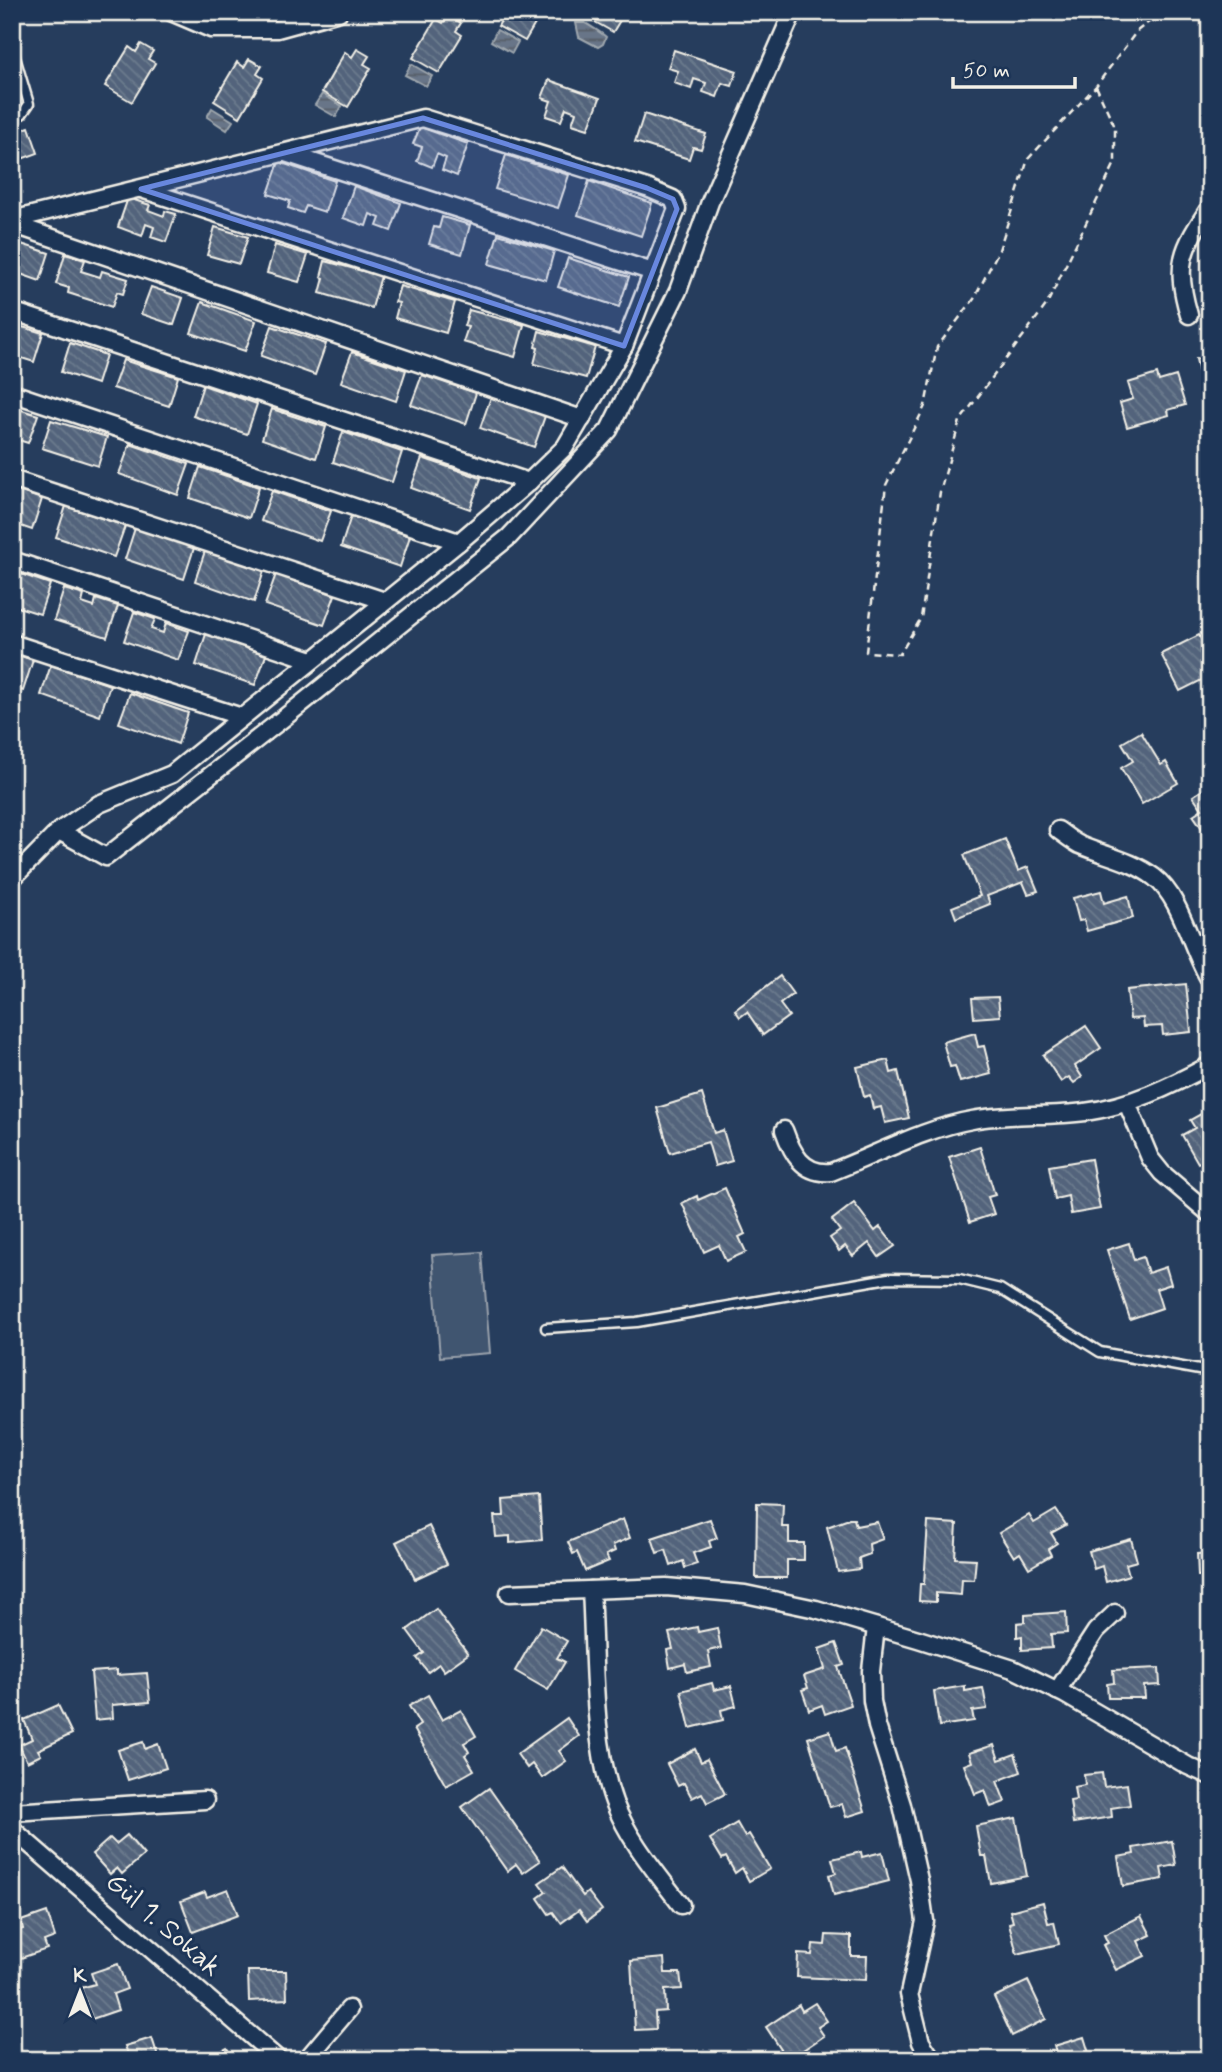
<svg xmlns="http://www.w3.org/2000/svg" width="1222" height="2072" viewBox="0 0 1222 2072" font-family="Mynerve,sans-serif">
	<style>
		.pitch { fill: #40546f; stroke: #9aa2ac; stroke-width: 2 }
		.water { fill: url(#water-rules); stroke: #9fa7ae; stroke-width: 2 }
		.building { fill: url(#building-back-hatch); stroke: #f4f1e8; stroke-width: 2 }
		.lines { fill: none; stroke-linecap: round; stroke-linejoin: round }
		.service-casing { stroke: #f4f1e8; stroke-width: 13 }
		.minor-casing { stroke: #f4f1e8; stroke-width: 21 }
		.path { stroke: #f4f1e8; stroke-width: 2.5; stroke-dasharray: 7 5; stroke-linecap: butt }
		.service { stroke: #1d3557; stroke-width: 8 }
		.minor { stroke: #1d3557; stroke-width: 16 }
		.marked { fill: #6887de; fill-opacity: 0.2; stroke: #6887de; stroke-width: 5; stroke-linejoin: round }
		.labels { text-anchor: middle; dominant-baseline: central; stroke-width: 6; stroke-linejoin: round; paint-order: stroke }
		.street-label { font-size: 28px; fill: #f4f1e8; stroke: #1d3557 }
	</style>
	<defs>
		<pattern id="water-rules" width="6" height="5" patternUnits="userSpaceOnUse" patternTransform="scale(1.75)"><rect width="6" height="5" fill="#677588"/><path d="M0 2.5h6" fill="none" stroke="#585e67"/></pattern>
		<pattern id="building-back-hatch" width="6" height="6" patternUnits="userSpaceOnUse" patternTransform="scale(1.75)"><rect width="6" height="6" fill="#52647b"/><path d="M-1 5l2 2M0 0l6 6M5-1l2 2" fill="none" stroke="#6c7b8e"/></pattern>
	</defs>
	<rect width="100%" height="100%" fill="#263d5d"/>
	<filter id="ink" filterUnits="userSpaceOnUse"><feTurbulence type="fractalNoise" baseFrequency=".0143" numOctaves="2"/><feDisplacementMap in="SourceGraphic" scale="14" xChannelSelector="R" yChannelSelector="G"/><feConvolveMatrix kernelMatrix="1 2 1 2 8 2 1 2 1" color-interpolation-filters="sRGB"/></filter>
	<g filter="url(#ink)">
		<path class="pitch" d="M482,1252L490,1353L440,1357L432,1255Z"/>
		<g class="water">
			<path d="M576,23H585C589,25 603,34 606,37L603,44L598,47L579,37Z"/>
			<path d="M497,30L518,42L512,53L491,41Z"/>
			<path d="M411,64L432,76L426,86L405,75Z"/>
			<path d="M322,94L342,106L336,117L315,105Z"/>
			<path d="M212,108L233,121L227,130L207,117Z"/>
		</g>
		<g class="building">
			<path d="M506,12H542L525,41L498,26Z"/>
			<path d="M589,12H625L613,32L586,17Z"/>
			<path d="M448,15L461,23L456,31L462,35L439,73L413,58L436,19L443,23Z"/>
			<path d="M141,44L153,51L148,59L155,63L132,102L105,86L129,47L136,52Z"/>
			<path d="M357,49L369,56L364,64L371,68L348,107L322,92L345,52L352,57Z"/>
			<path d="M674,50L737,71L732,86L722,83L717,97L703,92L706,83L694,79L691,89L674,83L678,71L668,68Z"/>
			<path d="M249,59L262,66L257,74L263,78L240,117L214,101L237,62L244,67Z"/>
			<path d="M549,80L600,98L588,129L572,124L576,112L566,108L561,121L546,116L551,101L542,98Z"/>
			<path d="M644,114L706,134L701,149L693,147L689,159L635,142Z"/>
			<path d="M29,127L38,153L13,162L14,168H12V133Z"/>
			<path d="M420,127L468,144L457,176L442,170L446,158L437,154L432,167L417,161L422,147L413,144Z"/>
			<path d="M506,155L569,175L558,208L495,189Z"/>
			<path d="M279,162L335,181L325,212L306,206L303,213L288,208L290,201L268,194Z"/>
			<path d="M589,181L652,203L641,236L578,215Z"/>
			<path d="M354,186L401,203L391,231L377,226L380,218L370,214L366,226L343,218Z"/>
			<path d="M128,198L150,205L148,210L164,216L165,211L176,214L166,242L151,237L154,227L146,224L142,236L118,227Z"/>
			<path d="M442,217L470,225L462,254L429,244L434,227L439,228Z"/>
			<path d="M215,227L248,237L239,264L207,255Z"/>
			<path d="M498,234L554,251L546,280L489,264Z"/>
			<path d="M12,241L49,253L40,281L12,271Z"/>
			<path d="M275,245L308,255L299,282L267,273Z"/>
			<path d="M65,254L85,260L81,271L100,277L102,271L128,279L123,294L117,292L112,307L68,293L69,288L56,284Z"/>
			<path d="M568,258L629,277L619,307L558,287Z"/>
			<path d="M325,261L381,276L372,308L320,293L324,278L321,277Z"/>
			<path d="M400,286L455,302L446,333L395,318L399,303L395,302Z"/>
			<path d="M151,287L183,298L174,325L141,314Z"/>
			<path d="M202,302L256,321L245,351L191,333Z"/>
			<path d="M469,310L524,325L515,357L463,342L468,327L464,326Z"/>
			<path d="M12,324L43,333L34,362L12,355Z"/>
			<path d="M272,326L326,344L315,375L261,356Z"/>
			<path d="M539,331L595,347L586,378L534,364L538,348L535,347Z"/>
			<path d="M70,343L106,355L97,384L61,372Z"/>
			<path d="M352,352L406,370L396,401L341,382Z"/>
			<path d="M1210,356V403L1206,404L1196,359Z"/>
			<path d="M123,360L178,377L169,406L113,388Z"/>
			<path d="M1157,374L1159,381L1176,376L1185,405L1168,410L1169,415L1127,427L1120,403L1133,399L1128,383Z"/>
			<path d="M422,375L476,393L466,424L411,405Z"/>
			<path d="M203,385L257,404L247,434L193,416Z"/>
			<path d="M491,397L545,416L534,447L480,428Z"/>
			<path d="M12,407L38,415L28,443L12,438Z"/>
			<path d="M272,409L326,427L316,458L262,439Z"/>
			<path d="M51,420L107,437L98,466L42,448Z"/>
			<path d="M343,432L402,452L392,482L333,462Z"/>
			<path d="M130,444L189,464L178,495L119,474Z"/>
			<path d="M422,458L481,478L470,509L411,488Z"/>
			<path d="M200,467L259,487L249,518L190,498Z"/>
			<path d="M12,489L42,499L32,530L12,523Z"/>
			<path d="M272,491L331,511L320,541L261,521Z"/>
			<path d="M66,506L125,526L114,557L56,537Z"/>
			<path d="M351,516L410,536L400,567L341,547Z"/>
			<path d="M135,528L194,548L184,579L125,559Z"/>
			<path d="M205,551L264,571L254,602L195,581Z"/>
			<path d="M12,571L50,584L40,614L12,605Z"/>
			<path d="M276,574L335,595L324,625L265,605Z"/>
			<path d="M64,589L84,595L82,603L94,607L96,599L118,606L107,637L54,620Z"/>
			<path d="M134,612L155,619L151,629L163,633L166,623L189,631L178,660L124,641Z"/>
			<path d="M206,634L266,655L255,685L196,665Z"/>
			<path d="M1199,635L1201,639L1210,635V676L1180,691L1161,654Z"/>
			<path d="M12,653L33,660L23,691L12,687Z"/>
			<path d="M51,665L110,685L100,716L41,695Z"/>
			<path d="M130,693L188,713L178,744L119,723Z"/>
			<path d="M1141,732L1161,765L1166,762L1178,783L1142,804L1121,768L1133,761L1122,743Z"/>
			<path d="M1210,785V840L1193,815L1202,809L1193,796Z"/>
			<path d="M1005,839L1018,871L1028,867L1038,891L1028,894L1023,882L987,896L990,904L956,918L952,907L980,896L964,855Z"/>
			<path d="M1101,891L1104,903L1128,896L1133,918L1087,931L1084,920L1079,921L1073,898Z"/>
			<path d="M780,976L793,994L780,1004L789,1016L763,1035L747,1012L740,1017L735,1010Z"/>
			<path d="M1186,984L1191,1032L1163,1035L1162,1026L1144,1027L1143,1018L1130,1019L1127,990Z"/>
			<path d="M998,997L1000,1016L974,1018L972,998Z"/>
			<path d="M1086,1026L1101,1048L1075,1066L1082,1077L1074,1083L1069,1077L1061,1082L1043,1055Z"/>
			<path d="M975,1033L978,1047L984,1046L991,1074L960,1082L955,1066L950,1067L943,1042Z"/>
			<path d="M888,1060L891,1073L898,1071L909,1118L885,1123L881,1107L873,1109L870,1095L864,1097L857,1067Z"/>
			<path d="M702,1094L714,1133L723,1130L732,1161L715,1166L708,1142L670,1153L657,1108Z"/>
			<path d="M1210,1109V1156L1198,1163L1182,1135L1195,1128L1190,1120Z"/>
			<path d="M980,1147L995,1195L988,1197L994,1214L970,1222L949,1157Z"/>
			<path d="M1091,1159L1100,1209L1071,1214L1068,1196L1055,1199L1049,1166Z"/>
			<path d="M725,1188L745,1234L739,1237L746,1252L726,1261L719,1245L704,1252L682,1203L697,1196L698,1200Z"/>
			<path d="M854,1203L875,1231L880,1227L895,1246L879,1257L869,1243L853,1256L845,1246L839,1251L830,1238L840,1231L832,1220Z"/>
			<path d="M1129,1243L1134,1260L1143,1257L1148,1273L1166,1267L1171,1284L1156,1289L1162,1308L1130,1319L1107,1250Z"/>
			<path d="M539,1497L542,1540L510,1543V1536L496,1537L494,1516H504L503,1500Z"/>
			<path d="M757,1503L783,1504L782,1527H789V1543H804V1560H787V1578H756Z"/>
			<path d="M1056,1510L1066,1525L1051,1533L1057,1543L1048,1549L1051,1555L1029,1568L1020,1553L1014,1557L999,1533L1029,1515L1034,1523Z"/>
			<path d="M623,1519L630,1538L613,1545L615,1551L606,1555L609,1561L585,1571L577,1552L573,1554L568,1542Z"/>
			<path d="M710,1519L717,1538L709,1541L711,1547L693,1553L697,1564L685,1568L683,1561L671,1566L666,1550L657,1553L652,1538Z"/>
			<path d="M849,1519H854L856,1526L877,1522L883,1539L869,1544L870,1554L859,1558L860,1569L838,1572L827,1527Z"/>
			<path d="M928,1522L957,1524L955,1558L976,1559L974,1580L962,1579L961,1595L936,1593V1602L919,1601L920,1584H924Z"/>
			<path d="M429,1526L447,1564L415,1579L396,1542Z"/>
			<path d="M1131,1539L1137,1561L1126,1564L1129,1575L1106,1582L1102,1566L1094,1569L1089,1551Z"/>
			<path d="M1210,1553V1597H1203L1202,1576H1198L1197,1554Z"/>
			<path d="M436,1609L468,1654L444,1671L439,1664L428,1672L417,1658L424,1653L407,1630Z"/>
			<path d="M1066,1612L1067,1633L1051,1634L1052,1648L1022,1650V1636L1017,1637V1623L1025,1622V1615Z"/>
			<path d="M541,1626L567,1641L557,1658L565,1662L548,1690L515,1671Z"/>
			<path d="M697,1627L698,1632L717,1628L721,1648L708,1651L711,1667L687,1672L685,1664L670,1668L667,1650L673,1649L669,1633Z"/>
			<path d="M836,1643L844,1665L838,1667L851,1705L825,1714L822,1705L809,1710L802,1690L808,1688L804,1676L825,1669L819,1649Z"/>
			<path d="M1210,1655V1702L1204,1701L1208,1686L1203,1685Z"/>
			<path d="M1159,1668L1160,1685L1144,1686L1145,1698H1108L1107,1684L1114,1683L1113,1670Z"/>
			<path d="M117,1670V1675L147,1673L150,1702L112,1705L113,1718L95,1720L91,1672Z"/>
			<path d="M712,1683L714,1690L731,1686L736,1706L721,1710L723,1720L690,1728L681,1691Z"/>
			<path d="M965,1686V1691L983,1688L987,1709L972,1711L974,1721L939,1726L934,1691Z"/>
			<path d="M428,1695L442,1720L461,1710L476,1736L464,1743L469,1752L465,1755L474,1770L446,1786L414,1729L420,1725L409,1706Z"/>
			<path d="M58,1705L72,1734L38,1750L41,1755L27,1762L19,1745L32,1739L24,1720Z"/>
			<path d="M567,1718L579,1736L559,1751L566,1761L542,1778L532,1764L527,1768L517,1754Z"/>
			<path d="M830,1731L836,1751L845,1748L865,1811L846,1817L842,1804L830,1807L808,1738Z"/>
			<path d="M143,1742L145,1749L158,1744L166,1768L128,1780L118,1750Z"/>
			<path d="M994,1745L999,1760L1015,1754L1021,1772L997,1781L1005,1802L991,1807L985,1790L975,1794L964,1765L972,1762L969,1753Z"/>
			<path d="M695,1749L701,1762L707,1759L725,1794L707,1803L702,1793L692,1798L684,1783L678,1786L667,1764Z"/>
			<path d="M1102,1773L1104,1787L1127,1784L1130,1805L1111,1808L1112,1817L1073,1823L1070,1801L1076,1800L1074,1787L1085,1785L1084,1775Z"/>
			<path d="M489,1788L540,1861L523,1873L516,1864L507,1871L462,1807Z"/>
			<path d="M1016,1818L1027,1876L991,1883L986,1856H981L976,1826Z"/>
			<path d="M737,1823L745,1837L749,1834L770,1869L749,1881L742,1868L735,1873L726,1857L722,1859L710,1839Z"/>
			<path d="M127,1835L144,1855L122,1874L117,1868L110,1874L92,1854L110,1838L116,1844Z"/>
			<path d="M1172,1841L1176,1865L1161,1868L1163,1879L1123,1886L1118,1857L1134,1854L1133,1848Z"/>
			<path d="M861,1852L862,1857L882,1852L889,1881L834,1895L829,1875L836,1873L832,1859Z"/>
			<path d="M562,1867L583,1896L588,1892L602,1910L587,1921L579,1910L561,1923L553,1912L549,1914L538,1898L546,1892L539,1883Z"/>
			<path d="M228,1889L238,1915L193,1932L181,1901L205,1892L207,1897Z"/>
			<path d="M1043,1902L1048,1923L1054,1922L1059,1944L1017,1954L1009,1923L1013,1922L1010,1911Z"/>
			<path d="M47,1912L55,1937L44,1941L47,1949L21,1958L12,1932L23,1929L21,1921Z"/>
			<path d="M1141,1916L1151,1935L1138,1941L1145,1956L1116,1970L1103,1945L1108,1943L1104,1935Z"/>
			<path d="M826,1935L851,1936V1956H867L866,1980L797,1977L798,1954L812,1955L813,1944L825,1945Z"/>
			<path d="M664,1958L665,1973H680L682,1989L665,1990L666,2011L655,2012L656,2029L635,2030L631,1961Z"/>
			<path d="M118,1964L127,1989L113,1994L118,2010L92,2019L81,1988L95,1984L91,1973Z"/>
			<path d="M248,1971H286L287,1999L249,2001Z"/>
			<path d="M1028,1981L1046,2019L1012,2036L994,1997Z"/>
			<path d="M815,2003L827,2021L818,2027L824,2036L788,2060L766,2027L799,2005L802,2011Z"/>
			<path d="M1084,2037L1091,2060H1058L1054,2046Z"/>
			<path d="M152,2038L159,2060H116L115,2058L128,2054L125,2046Z"/>
			<path d="M227,2048L233,2060H204Z"/>
		</g>
		<g class="lines">
			<defs>
				<g id="service">
					<path d="M12,47L29,104L22,114L12,118"/>
					<path d="M546,1328L637,1322L888,1278L959,1279L1000,1289L1100,1352L1210,1372"/>
				</g>
				<g id="minor">
					<path d="M171,12L211,29H277L339,12"/>
					<path d="M285,153L653,272"/>
					<path d="M141,189L624,346"/>
					<path d="M12,220L423,118L647,188L673,199L677,209L624,346L565,447L529,482L459,542L172,774L99,804L59,831L12,879"/>
					<path d="M12,224L582,419"/>
					<path d="M12,311L529,482"/>
					<path d="M1189,315C1174,264 1182,249 1210,207"/>
					<path d="M12,393L459,542"/>
					<path d="M12,479L385,601"/>
					<path d="M12,560L312,660"/>
					<path d="M12,643L242,717"/>
					<path d="M1058,830C1065,835 1072,841 1080,845C1105,856 1131,860 1154,877C1182,898 1191,950 1210,980"/>
					<path d="M59,831L106,857L285,717L509,537L609,430L678,291L710,202L793,12"/>
					<path d="M1127,1103L1150,1158L1162,1173L1210,1214"/>
					<path d="M784,1130C792,1153 803,1175 831,1172C876,1155 925,1128 972,1120C1009,1113 1048,1117 1085,1112C1130,1106 1171,1086 1210,1065"/>
					<path d="M591,1590C595,1656 592,1742 614,1802C629,1841 657,1873 681,1905"/>
					<path d="M509,1593L666,1587L745,1594L816,1609L918,1639L1013,1669L1064,1694L1188,1766L1210,1776"/>
					<path d="M876,1627L871,1671L872,1701L877,1726L902,1805L919,1880L925,1921L909,1994L921,2042L933,2060"/>
					<path d="M1057,1691L1096,1631L1115,1613"/>
					<path d="M12,1812L205,1800"/>
					<path d="M12,1829L279,2060"/>
					<path d="M306,2060L349,2009"/>
				</g>
			</defs>
			<use href="#service" class="service-casing"/>
			<use href="#minor" class="minor-casing"/>
			<path class="path" d="M1096,86L1115,127V163L1047,304L960,421L940,492L921,618L900,654L866,652L886,485L925,406L937,347L974,299L999,250L1028,159L1096,86L1137,31L1162,12"/>
			<use href="#service" class="service"/>
			<use href="#minor" class="minor"/>
		</g>
	</g>
	<path class="marked" d="M423,118L647,188L673,199L677,209L624,346L141,189Z"/>
	<g class="labels">
		<g class="street-label">
			<text transform="translate(163 1925) rotate(41)">Gül 1. Sokak</text>
		</g>
	</g>
	<rect width="1222" height="2072" fill="none" stroke="#1d3557" stroke-width="42"/>
	<rect x="21" y="21" width="1180" height="2030" fill="none" stroke="#f4f1e8" stroke-width="2.5" filter="url(#ink)"/>
	<g transform="translate(80 1992)" stroke="#1d3557" stroke-width="5" paint-order="stroke">
	<path d="M0-5L12 26L0 18L-12 26Z" fill="#f4f1e8"/>
	<text y="-10" font-size="19" font-weight="bold" text-anchor="middle" fill="#f4f1e8">K</text>
	</g>
	<path d="M953 77v10h122v-10" fill="none" stroke="#f4f1e8" stroke-width="3.5"/>
	<text x="963" y="77" font-size="21" fill="#f4f1e8" stroke="#1d3557" stroke-width="5" paint-order="stroke">50 m</text>
</svg>
